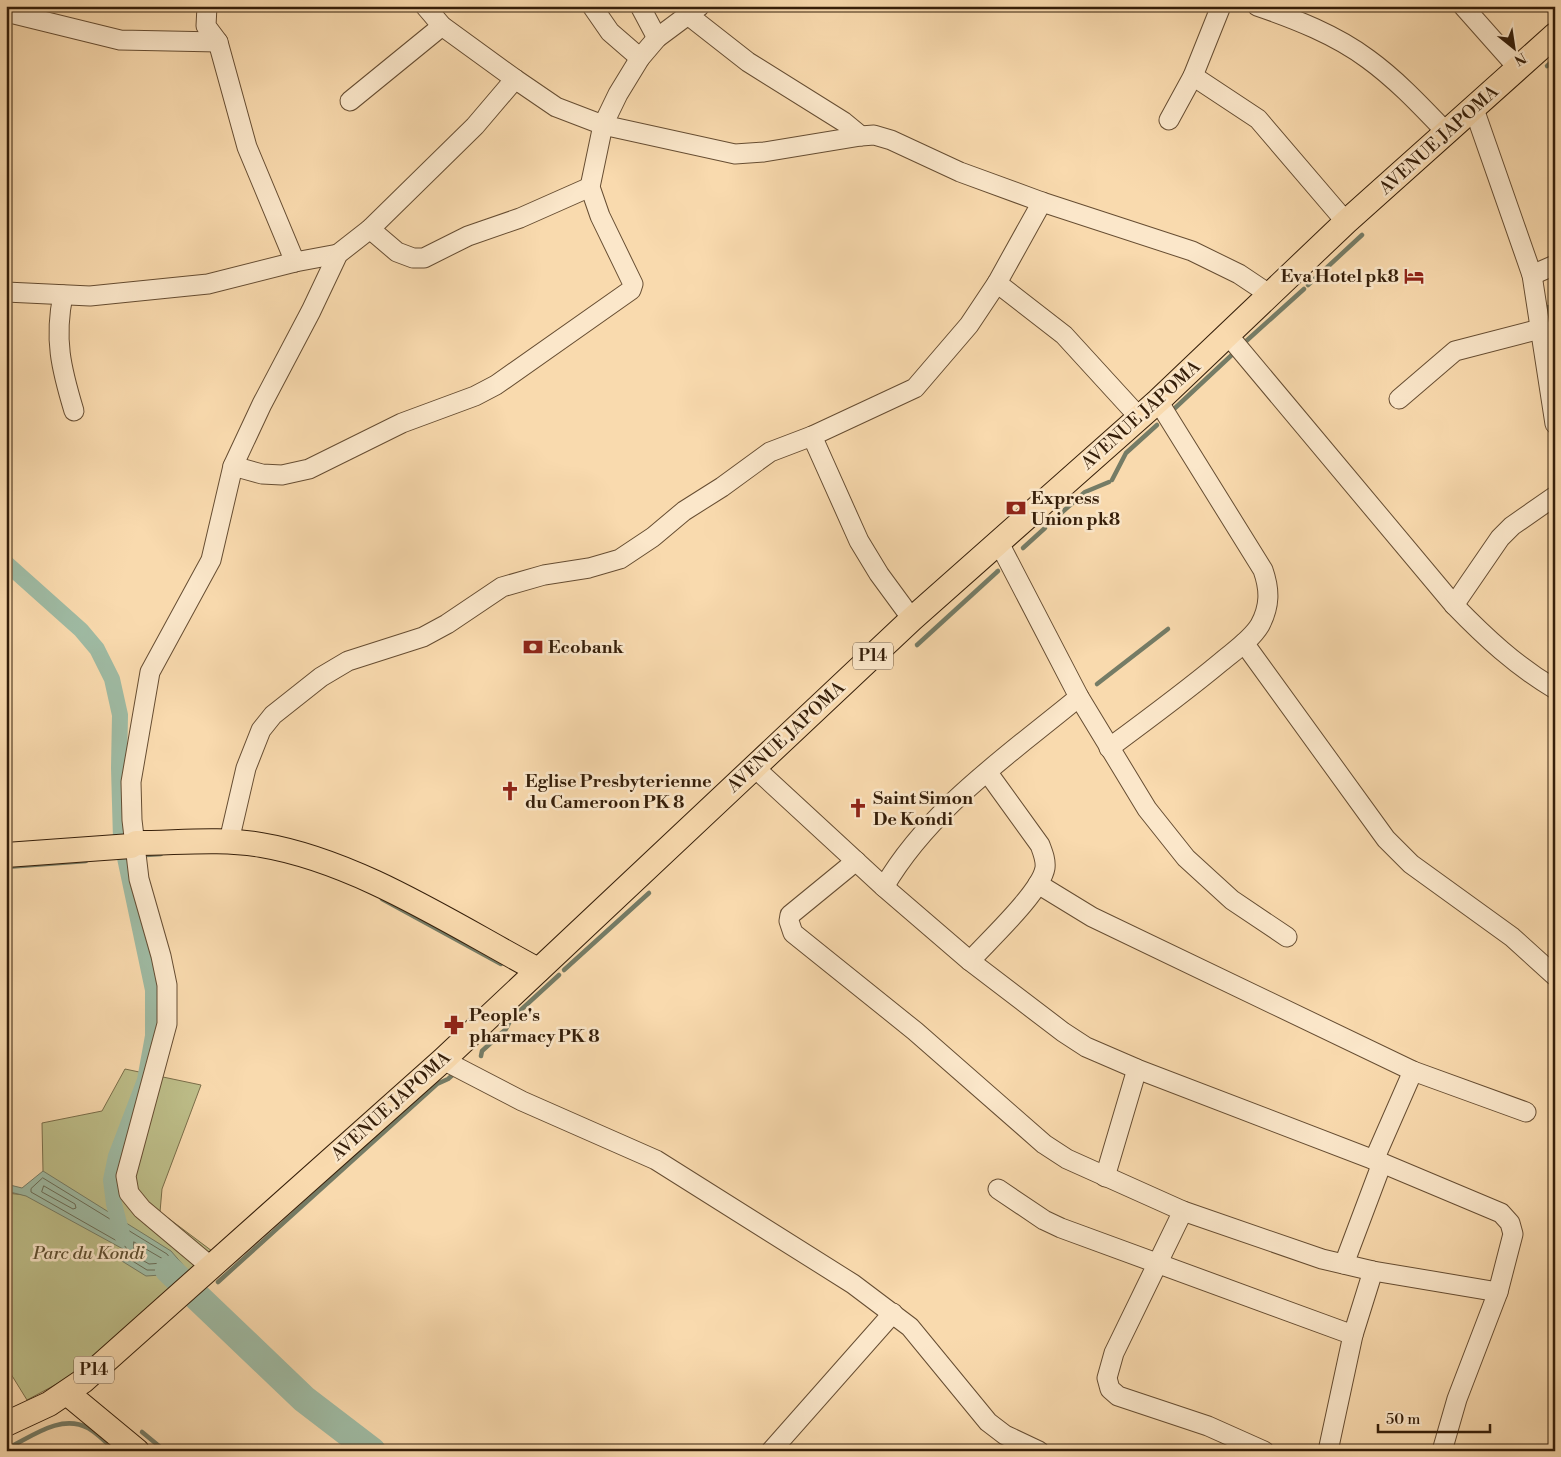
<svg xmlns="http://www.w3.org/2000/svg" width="1561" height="1457" viewBox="0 0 1561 1457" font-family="'Libre Bodoni',serif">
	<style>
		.green { fill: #bebf8a; stroke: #7a6e4a }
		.water { fill: #9fbba4; stroke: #757c66 }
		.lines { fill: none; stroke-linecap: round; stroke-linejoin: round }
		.shore { stroke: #6a6c56; stroke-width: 1 }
		.stream { stroke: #757c66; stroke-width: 4.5 }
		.canal { stroke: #9fbba4; stroke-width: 16 }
		.river { stroke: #9fbba4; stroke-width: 28 }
		.minor-casing { stroke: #664d32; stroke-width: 21 }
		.major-casing { stroke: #351e09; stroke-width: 26 }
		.minor { stroke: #fbe7ca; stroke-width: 19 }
		.major { stroke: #f9daae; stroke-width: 24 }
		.labels { text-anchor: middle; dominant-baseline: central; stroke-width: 5; stroke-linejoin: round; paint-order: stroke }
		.shield { fill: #fbe7ca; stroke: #705a43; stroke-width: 1 }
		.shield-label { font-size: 16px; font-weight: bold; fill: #351e09 }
		.street-label { font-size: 18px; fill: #351e09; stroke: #fbe7ca }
		.poi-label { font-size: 18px; font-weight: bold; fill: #351e09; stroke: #fbe7ca; text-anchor: start }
		.park-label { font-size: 18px; font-style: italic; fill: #5e4e30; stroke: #fbe7ca }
	</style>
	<rect width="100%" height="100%" fill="#f9daae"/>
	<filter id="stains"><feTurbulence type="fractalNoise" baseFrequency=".004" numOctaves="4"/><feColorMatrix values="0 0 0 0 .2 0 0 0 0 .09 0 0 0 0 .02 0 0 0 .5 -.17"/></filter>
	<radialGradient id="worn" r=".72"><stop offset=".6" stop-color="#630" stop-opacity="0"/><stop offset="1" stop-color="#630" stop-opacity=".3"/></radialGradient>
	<path class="green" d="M125,1069L201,1085L162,1189L160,1212L212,1251L81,1371L27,1400L6,1366V1193L26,1195L43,1171L42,1123L102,1111Z"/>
	<path class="water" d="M43,1171L171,1251L190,1273L173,1289L161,1275L146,1276L117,1258L123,1249L26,1196L6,1191V1184L22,1188Z"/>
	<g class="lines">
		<g class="shore">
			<path d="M43,1178L167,1254L182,1274L173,1281L163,1270H147L126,1257L127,1249L124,1245L31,1192V1189Z"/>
			<path d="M44,1186L75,1204L76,1208L73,1209L42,1192Z"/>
			<path d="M134,1242L163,1259V1263L149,1264L134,1255Z"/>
		</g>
		<g class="stream">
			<path d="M1547,66L1555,59"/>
			<path d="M1308,285L1362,235"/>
			<path d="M1548,307L1552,335"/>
			<path d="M1244,343L1304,289"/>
			<path d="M1174,409L1236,351"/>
			<path d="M1112,480L1126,453L1157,425"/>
			<path d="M1051,522L1085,492L1109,482"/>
			<path d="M1023,548L1045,528"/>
			<path d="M917,645L998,571"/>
			<path d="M1097,684L1168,629"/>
			<path d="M146,855L161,854"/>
			<path d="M6,867L86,861"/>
			<path d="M382,899L501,964"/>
			<path d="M564,970L649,893"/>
			<path d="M481,1056L482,1051L506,1029L511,1019L559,975"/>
			<path d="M218,1282L437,1084L448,1079L456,1072"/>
			<path d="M142,1432L165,1451"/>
			<path d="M6,1449C30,1438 60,1413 88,1428C97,1433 107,1443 115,1451"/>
		</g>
		<path class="canal" d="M6,563L81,630L97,649L112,679L120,715L119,768L121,839L153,990V1036L145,1080L116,1156L111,1180L114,1204L123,1238"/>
		<path class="river" d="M169,1270L304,1399L372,1451"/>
		<defs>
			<g id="minor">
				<path d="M207,6L206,26L218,42L247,147L295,262"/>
				<path d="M425,6L442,26L515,79"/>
				<path d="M592,6L610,32L640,58"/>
				<path d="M640,6L657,38"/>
				<path d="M1257,6C1295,19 1336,35 1368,59C1397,80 1422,107 1447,133"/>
				<path d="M1463,6L1518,68"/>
				<path d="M6,12L120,40L218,42"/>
				<path d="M688,15L748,62L844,122L861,136"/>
				<path d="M1193,76L1258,119L1346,222"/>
				<path d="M350,101L442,26"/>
				<path d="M1474,109L1532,275L1555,424"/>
				<path d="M1169,120L1193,76L1221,6"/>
				<path d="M370,229L397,252L413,258H424L468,236L520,218L590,187"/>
				<path d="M1532,275L1555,265"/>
				<path d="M997,283L1064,335L1139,417"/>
				<path d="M6,292L90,296L208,284L295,262L338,254"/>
				<path d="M63,295C54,339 61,368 74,411"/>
				<path d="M1228,335L1454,605C1485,637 1516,666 1555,689"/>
				<path d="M1399,399L1455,351L1540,329"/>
				<path d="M812,436L859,541L879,574L912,619"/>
				<path d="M233,466L262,474L282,475L309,469L402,423L475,396L496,385L631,290L633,284L600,216L590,187L603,125L618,94L640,58L657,38L700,6"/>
				<path d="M999,543L1079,697L1147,809L1186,858L1232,900L1287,937"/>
				<path d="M1454,605L1500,538L1512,526L1555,496"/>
				<path d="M1244,643L1386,839L1411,864L1512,937L1555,976"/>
				<path d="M1109,748C1147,720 1185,692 1221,662C1234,651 1251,640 1260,625C1270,606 1270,590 1263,570L1158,401"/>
				<path d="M755,768L884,887L970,961L1063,1032L1086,1047L1137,1069L1382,1163L1501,1213L1510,1223L1513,1234L1498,1292L1457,1399L1442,1451"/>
				<path d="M229,841L246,768L261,730L273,715L321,677L348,661L423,637L447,624L502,587L544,575L589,568L620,559L653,537L684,511L722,487L770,452L812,436L915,388L969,325L997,283L1042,202"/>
				<path d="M856,861L790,915L789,921L793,933L915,1031L1044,1144L1067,1159L1183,1211L1322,1259L1373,1271L1498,1292"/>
				<path d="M1038,884L1092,917L1413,1071L1526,1112"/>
				<path d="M884,887C930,808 1010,754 1079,697"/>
				<path d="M970,961C988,941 1041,892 1045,868C1046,860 1043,853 1040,845L988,773"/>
				<path d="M443,1060L522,1101L656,1160L853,1284L910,1327L988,1422L1005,1435L1039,1451"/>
				<path d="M1374,1160L1413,1071"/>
				<path d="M1105,1177L1137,1069"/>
				<path d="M998,1189L1044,1220L1061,1228L1353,1335"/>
				<path d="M1183,1211L1114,1353L1107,1378L1110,1389L1118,1396L1208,1426L1264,1451"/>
				<path d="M1344,1264L1382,1163"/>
				<path d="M210,1266L142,1209L129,1193L126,1176L167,1024V985L161,956L139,879L132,820L131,782L150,672L211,560L233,466L262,404L311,311L338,254L370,229L475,126L515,79L556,107L603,125L735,154L764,152L861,136L874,135L891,140L960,172L1042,202L1192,251L1239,274L1269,294"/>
				<path d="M771,1451L893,1313"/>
				<path d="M1328,1451L1353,1335L1373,1271"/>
			</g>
			<g id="major">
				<path d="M6,855L131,846L136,843C178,843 219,838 261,845C357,861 452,924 538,970"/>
				<path d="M67,1393L137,1451"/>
				<path d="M6,1424L49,1404L83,1381L443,1060L912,619L1158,401L1346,222L1555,35"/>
			</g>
		</defs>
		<use href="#minor" class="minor-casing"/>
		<use href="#major" class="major-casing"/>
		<use href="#minor" class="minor"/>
		<use href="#major" class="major"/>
	</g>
	<defs>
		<symbol id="hotel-bare" viewBox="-9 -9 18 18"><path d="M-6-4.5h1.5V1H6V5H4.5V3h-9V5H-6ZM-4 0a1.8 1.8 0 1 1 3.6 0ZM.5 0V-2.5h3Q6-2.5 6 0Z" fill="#8f2418" stroke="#fbe7ca" stroke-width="2.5" paint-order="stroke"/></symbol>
		<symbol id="bank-bare" viewBox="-9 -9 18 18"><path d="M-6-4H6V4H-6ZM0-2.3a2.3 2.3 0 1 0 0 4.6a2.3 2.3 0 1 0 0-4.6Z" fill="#8f2418" stroke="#fbe7ca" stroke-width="2.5" paint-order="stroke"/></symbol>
		<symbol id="church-bare" viewBox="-9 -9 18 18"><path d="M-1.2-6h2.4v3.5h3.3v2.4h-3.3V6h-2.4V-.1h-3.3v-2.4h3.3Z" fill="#8f2418" stroke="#fbe7ca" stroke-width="2.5" paint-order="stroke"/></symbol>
		<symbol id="pharmacy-bare" viewBox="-9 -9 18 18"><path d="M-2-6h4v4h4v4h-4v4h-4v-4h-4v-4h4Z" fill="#8f2418" stroke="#fbe7ca" stroke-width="2.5" paint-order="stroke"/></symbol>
	</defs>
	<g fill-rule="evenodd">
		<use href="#hotel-bare" x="1400" y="262" width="28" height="28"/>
		<use href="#bank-bare" x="1002" y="494" width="28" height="28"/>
		<use href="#bank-bare" x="519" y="633" width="28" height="28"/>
		<use href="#church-bare" x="496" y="777" width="28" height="28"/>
		<use href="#church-bare" x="844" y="794" width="28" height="28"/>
		<use href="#pharmacy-bare" x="440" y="1011" width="28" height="28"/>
	</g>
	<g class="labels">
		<g class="shield">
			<rect x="853" y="642.5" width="40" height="27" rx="4"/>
			<rect x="74" y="1356.5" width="40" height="27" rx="4"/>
		</g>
		<g class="shield-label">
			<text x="873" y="656">P14</text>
			<text x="94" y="1370">P14</text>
		</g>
		<g class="street-label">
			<text transform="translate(1439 140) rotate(-42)">AVENUE JAPOMA</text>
			<text transform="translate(1141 415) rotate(-42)">AVENUE JAPOMA</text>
			<text transform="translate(786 737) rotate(-43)">AVENUE JAPOMA</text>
			<text transform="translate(391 1106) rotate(-42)">AVENUE JAPOMA</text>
		</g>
		<g class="poi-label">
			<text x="1399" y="276" text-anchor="end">Eva Hotel pk8</text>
			<text x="1031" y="498">Express<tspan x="1031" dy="21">Union pk8</tspan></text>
			<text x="548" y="647">Ecobank</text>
			<text x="525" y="781">Eglise Presbyterienne<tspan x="525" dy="21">du Cameroon PK 8</tspan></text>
			<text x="873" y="798">Saint Simon<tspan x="873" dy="21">De Kondi</tspan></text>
			<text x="469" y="1015">People's<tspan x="469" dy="21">pharmacy PK 8</tspan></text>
		</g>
		<g class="park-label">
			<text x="89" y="1253">Parc du Kondi</text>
		</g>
	</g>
	<rect width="1561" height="1457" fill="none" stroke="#f9daae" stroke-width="25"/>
	<rect x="8" y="8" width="1546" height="1442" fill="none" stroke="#351e09" stroke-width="2.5"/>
	<rect x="12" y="12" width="1536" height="1432" fill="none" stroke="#351e09"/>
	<g transform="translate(1514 48) rotate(150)" stroke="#fbe7ca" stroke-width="4" paint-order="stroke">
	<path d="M0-4L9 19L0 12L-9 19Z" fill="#351e09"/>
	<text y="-8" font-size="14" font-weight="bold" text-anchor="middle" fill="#351e09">N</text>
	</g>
	<path d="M1378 1424v8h112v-8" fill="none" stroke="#351e09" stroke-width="2.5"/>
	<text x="1386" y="1424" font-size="15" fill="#351e09" stroke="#fbe7ca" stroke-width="4" paint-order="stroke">50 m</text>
	<rect width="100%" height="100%" filter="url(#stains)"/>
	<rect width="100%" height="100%" fill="url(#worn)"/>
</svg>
